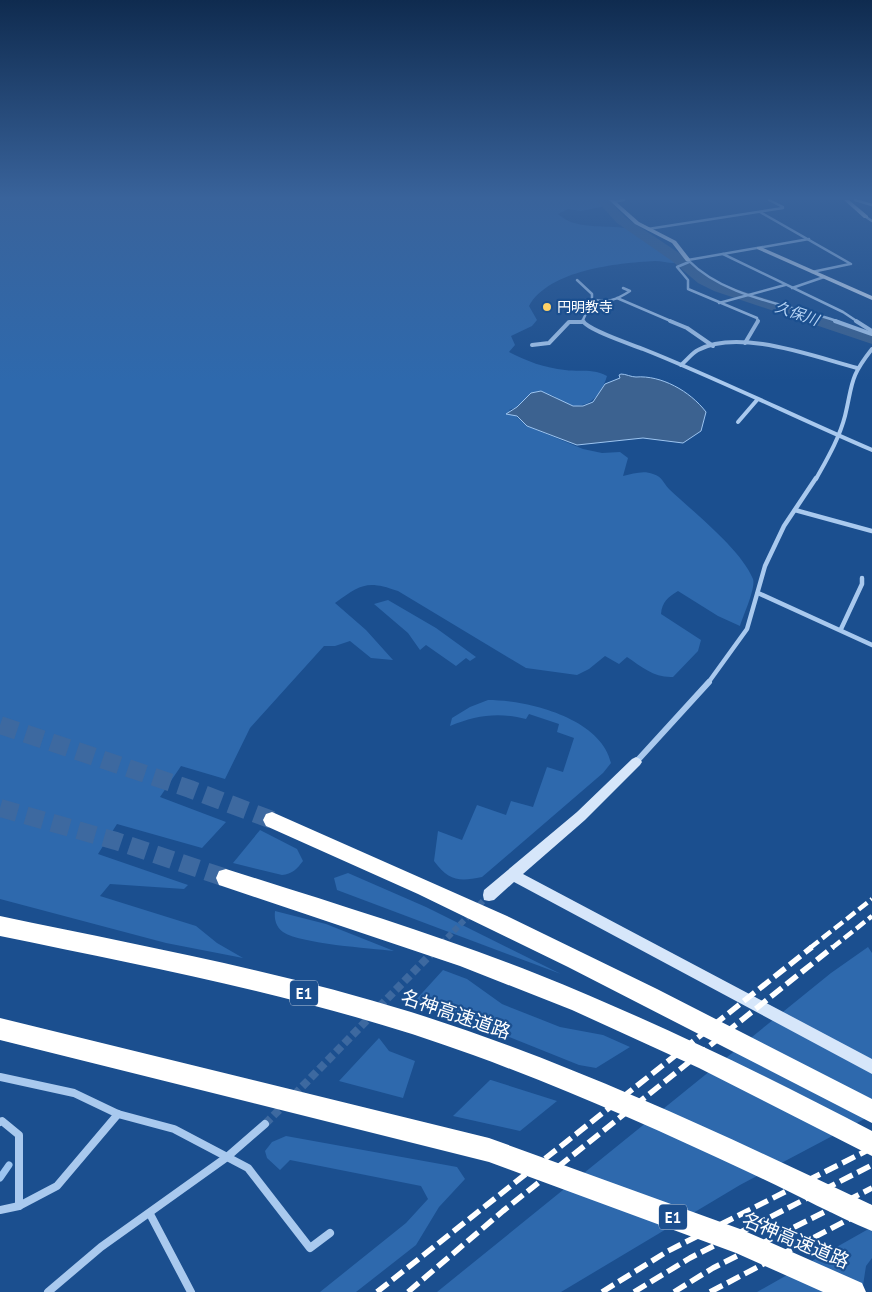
<svg xmlns="http://www.w3.org/2000/svg" width="872" height="1292" viewBox="0 0 872 1292" font-family="'PT Sans','Noto Sans JP',sans-serif">
	<style>
		.green { fill: #2e69ad }
		.water { fill: #3c6290; stroke: #9cc4f0 }
		.lines { fill: none; stroke-linecap: round; stroke-linejoin: round }
		.stream { stroke: #9cc4f0; stroke-width: 7 }
		.river { fill: #3c6290; fill-rule: evenodd }
		.street-tunnel-far1 { stroke: #3d69a0; stroke-width: 6; stroke-dasharray: 6 3; stroke-linecap: butt }
		.street-tunnel { stroke: #3d69a0; stroke-width: 8; stroke-dasharray: 8 4; stroke-linecap: butt }
		.highway-tunnel { stroke: #3d69a0; stroke-width: 18; stroke-dasharray: 18 9; stroke-linecap: butt }
		.street-far4 { stroke: #a9c9ee; stroke-width: 2.5 }
		.street-far3 { stroke: #a9c9ee; stroke-width: 4 }
		.street-far2 { stroke: #a9c9ee; stroke-width: 4.5 }
		.street-far1 { stroke: #a9c9ee; stroke-width: 6 }
		.street { stroke: #a9c9ee; stroke-width: 8 }
		.secondary { fill: #d6e6fa; fill-rule: evenodd }
		.highway { fill: #fff; fill-rule: evenodd }
		.rail-far1 { stroke: #fff; stroke-width: 4.5; stroke-dasharray: 11 4.5; stroke-linecap: butt }
		.rail { stroke: #fff; stroke-width: 5.5; stroke-dasharray: 14 5.5; stroke-linecap: butt }
		.poi-dot { fill: #ffd166; stroke: #1b4f8f; stroke-width: 2 }
		.labels { text-anchor: middle; dominant-baseline: central; stroke-width: 4.5; stroke-linejoin: round; paint-order: stroke }
		.far-poi-label { font-size: 14px; fill: #fff; stroke: #1b4f8f; text-anchor: start }
		.far-water-label { font-size: 15px; font-style: italic; fill: #b5d3f5; stroke: #1b4f8f }
		.shield { fill: #1b4f8f; stroke: #bbcadd; stroke-width: 1 }
		.shield-label { font-size: 15px; font-weight: bold; fill: #fff }
		.near-street-label { font-size: 19px; fill: #fff; stroke: #1b4f8f }
	</style>
	<rect width="100%" height="100%" fill="#1b4f8f"/>
	<g class="green">
		<path d="M0,200H601L606,206L581,211L568,209L558,214C587,241 643,207 677,259L674,263C668,263 661,261 655,261C617,263 549,270 529,306L537,320L532,326L511,336L515,345L509,352C526,361 545,368 565,370C580,372 593,368 607,376C601,397 586,412 564,403C559,401 556,396 551,395C544,394 537,393 531,393L517,407L509,410L527,426L583,449L602,453L620,452L628,458L623,476C633,474 643,470 653,474C663,477 663,483 669,489C692,511 741,549 753,579C756,588 743,616 740,626L718,616L678,591C668,597 662,602 661,614L701,640L698,651L673,677C654,678 642,667 627,657L619,664L605,656L589,669L577,675L526,668L398,591C367,580 361,584 335,603L366,630L393,660L371,658L350,641L335,646H324L250,728L225,779L181,766L160,797L226,822L202,848L117,824L98,854L188,885L184,889L110,884L100,896L196,926L217,943L243,958L166,943L0,899Z"/>
		<path d="M388,600L436,628L476,657L470,661L466,658L456,666L426,645L420,650L408,633L374,604Z"/>
		<path d="M488,700C527,700 601,718 611,763L603,773L482,877C459,882 449,881 434,861L438,831L462,840L477,805L506,815L511,801L533,807L547,767L563,772L574,738L557,732L559,724L529,714L526,719C499,712 476,715 450,726L452,718L470,707Z"/>
		<path d="M260,830L297,849L303,861C297,869 292,874 282,875L233,863Z"/>
		<path d="M348,873L426,907L561,974L337,890L334,878Z"/>
		<path d="M275,911L326,924L394,951C369,948 301,944 283,932C276,927 274,919 275,911Z"/>
		<path d="M868,947L872,953V1115L740,1185L561,1292H437L831,973Z"/>
		<path d="M443,970L467,979L502,1004L560,1027L603,1035L630,1047L596,1068L579,1065L450,1013C437,1005 427,1003 413,1003Z"/>
		<path d="M379,1038L389,1051L415,1061L403,1098L339,1081Z"/>
		<path d="M490,1080H491L557,1101L520,1131L453,1116Z"/>
		<path d="M286,1136L457,1167L465,1179L439,1207L416,1245L356,1292H320L406,1223L428,1199L421,1186L290,1160L280,1170L267,1158L265,1151L272,1142Z"/>
		<path d="M872,1227V1258L866,1266L862,1292H757Z"/>
	</g>
	<path class="water" d="M621,374C626,374 631,377 636,377C661,375 690,391 706,412L701,431L683,443L643,438L577,445L527,426L517,416L506,414L517,407L531,393L541,391L573,406H583L593,402L605,384L620,378L619,375Z"/>
	<g class="lines">
		<path class="stream" d="M0,1178L9,1165"/>
		<path class="river" d="M596,200H609L625,217L682,255L708,277L724,285L872,334V344L714,291L698,283L672,261L617,223Z"/>
		<path class="street-tunnel-far1" d="M441,944L489,895"/>
		<g class="street-tunnel">
			<path d="M379,1007L433,952"/>
			<path d="M294,1095L370,1017"/>
			<path d="M265,1124L283,1106"/>
		</g>
		<g class="highway-tunnel">
			<path d="M0,725L190,789L272,820"/>
			<path d="M0,808L116,841L226,878"/>
		</g>
		<g class="street-far4">
			<path d="M769,200L783,207"/>
			<path d="M855,200L872,205"/>
			<path d="M613,202L624,200"/>
			<path d="M760,212L851,264"/>
			<path d="M866,217L872,221"/>
			<path d="M648,229L783,208"/>
			<path d="M723,254L843,312L858,322"/>
			<path d="M688,260C726,299 790,304 839,322"/>
			<path d="M688,260L809,239"/>
			<path d="M689,262L677,267L688,280V289L757,318L758,322"/>
			<path d="M812,272L850,264"/>
			<path d="M577,280L592,294V299C606,304 618,299 630,291L623,288"/>
			<path d="M792,288L824,277"/>
			<path d="M617,298L673,322"/>
			<path d="M719,303L785,285"/>
			<path d="M582,322L589,307L596,301"/>
		</g>
		<g class="street-far3">
			<path d="M583,321C588,330 630,344 643,349C721,380 795,417 872,450"/>
			<path d="M670,321L687,328L713,346"/>
			<path d="M835,321L872,334"/>
			<path d="M856,321L872,331"/>
			<path d="M745,343L758,321"/>
			<path d="M532,345L549,343L569,322H582"/>
			<path d="M681,365C687,360 692,353 698,350C739,328 815,357 857,368"/>
			<path d="M738,422L757,400"/>
			<path d="M816,479C827,459 839,439 845,416C853,383 849,378 872,349"/>
		</g>
		<g class="street-far2">
			<path d="M795,510L872,531"/>
			<path d="M758,593L872,645"/>
			<path d="M841,629L862,584V578"/>
			<path d="M708,683L747,629L765,566L784,526L816,478"/>
		</g>
		<path class="street-far1" d="M636,762L709,682"/>
		<g class="street">
			<path d="M0,1077L74,1093L118,1114L174,1129L248,1168L310,1248L330,1233"/>
			<path d="M0,1122L2,1121L19,1135V1206"/>
			<path d="M0,1210L19,1206L57,1186L118,1114"/>
			<path d="M150,1214L191,1292"/>
			<path d="M48,1292L101,1247L227,1157L265,1124"/>
		</g>
		<g class="secondary">
			<path d="M609,200H614L639,222L676,241L690,259V261H686L672,243L635,224Z"/>
			<path d="M844,200H849L868,216V218H864Z"/>
			<path d="M757,247H761L872,296V300L757,249Z"/>
			<path d="M636,757L640,759L642,762L640,765L585,820L523,874L872,1059V1074L514,882L494,900L489,901L484,900L483,895L484,890L577,812L632,759Z"/>
		</g>
		<g class="highway">
			<path d="M272,812L507,916L657,989L872,1099V1123L568,967L418,894L266,826L263,820L266,814Z"/>
			<path d="M226,869C330,902 435,934 537,974C652,1020 763,1074 872,1131V1156L699,1068L572,1010L460,966L219,885L216,878L219,871Z"/>
			<path d="M0,916C137,945 276,970 411,1012C570,1062 722,1134 872,1205V1231C829,1213 788,1190 746,1171C656,1129 566,1089 473,1055C320,999 159,969 0,936Z"/>
			<path d="M0,1018L489,1138L740,1229L862,1283L866,1292H823L736,1253L489,1162L0,1040Z"/>
		</g>
		<g class="rail-far1">
			<path d="M810,948L872,899"/>
			<path d="M832,948L872,916"/>
		</g>
		<g class="rail">
			<path d="M377,1292L812,947"/>
			<path d="M408,1292L503,1211L833,947"/>
			<path d="M602,1292L668,1251L872,1148"/>
			<path d="M634,1292L690,1258L872,1165"/>
			<path d="M674,1292L713,1268L872,1188"/>
			<path d="M710,1292L872,1207"/>
		</g>
	</g>
	<linearGradient id="sky" x2="0" y2="1"><stop stop-color="#0f2b4f"/><stop offset="0.52" stop-color="#39639b"/><stop offset="1" stop-color="#39639b" stop-opacity="0"/></linearGradient>
	<rect width="872" height="381" fill="url(#sky)"/>
	<circle class="poi-dot" cx="547" cy="307" r="5"/>
	<g class="labels">
		<g class="far-poi-label">
			<text x="557" y="307">円明教寺</text>
		</g>
		<g class="far-water-label">
			<text transform="translate(797 313) rotate(19)">久保川</text>
		</g>
		<g class="shield">
			<rect x="290" y="980.5" width="28" height="25" rx="4"/>
			<rect x="659" y="1204.5" width="28" height="25" rx="4"/>
		</g>
		<g class="shield-label">
			<text x="304" y="993">E1</text>
			<text x="673" y="1217">E1</text>
		</g>
		<g class="near-street-label">
			<text transform="translate(456 1014) rotate(19)">名神高速道路</text>
			<text transform="translate(796 1240) rotate(23)">名神高速道路</text>
		</g>
	</g>
</svg>
